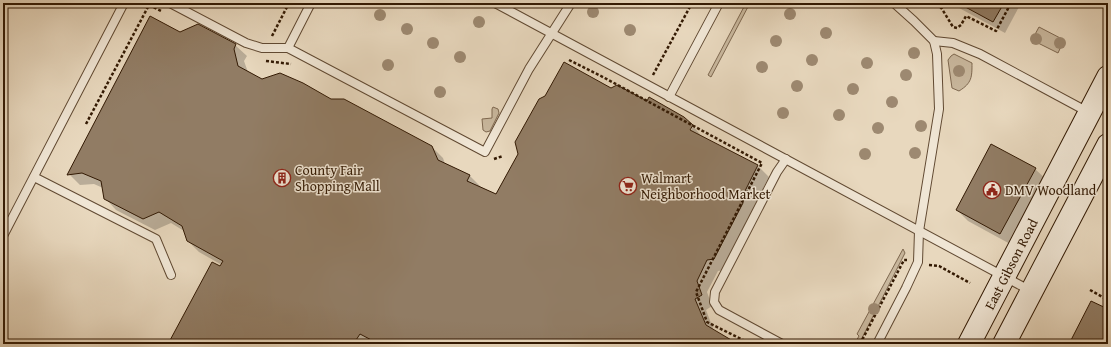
<svg xmlns="http://www.w3.org/2000/svg" width="1111" height="347" viewBox="0 0 1111 347" font-family="'Gentium Book Plus',serif">
	<style>
		.green { fill: #c9b89e; stroke: #7e6850 }
		.shadow { fill: #0003 }
		.building { fill: #917c64; stroke: #321903 }
		.lines { fill: none; stroke-linecap: round; stroke-linejoin: round }
		.lane-casing { stroke: #604932; stroke-width: 10 }
		.secondary-casing { stroke: #321903; stroke-width: 24 }
		.path { stroke: #321903; stroke-width: 2.5; stroke-dasharray: 3 2; stroke-linecap: butt }
		.lane { stroke: #f0e6d5; stroke-width: 8 }
		.secondary { stroke: #f0e6d5; stroke-width: 22 }
		.tree { fill: #9d8971 }
		.labels { text-anchor: middle; dominant-baseline: central; stroke-width: 3; stroke-linejoin: round; paint-order: stroke }
		.poi-label { font-size: 14px; fill: #321903; stroke: #f0e6d5; text-anchor: start }
		.street-label { font-size: 14px; fill: #321903; stroke: #f0e6d5 }
	</style>
	<rect width="100%" height="100%" fill="#e8d8be"/>
	<filter id="stains"><feTurbulence type="fractalNoise" baseFrequency=".005" numOctaves="4"/><feColorMatrix values="0 0 0 0 .2 0 0 0 0 .09 0 0 0 0 .02 0 0 0 .5 -.17"/></filter>
	<radialGradient id="worn" r=".72"><stop offset=".6" stop-color="#630" stop-opacity="0"/><stop offset="1" stop-color="#630" stop-opacity=".3"/></radialGradient>
	<g class="green">
		<path d="M746,3H750L711,77L708,75Z"/>
		<path d="M1039,27L1064,40L1058,53L1032,40Z"/>
		<path d="M954,54L972,63C972,77 972,83 959,91L952,88L948,60L951,56Z"/>
		<path d="M493,107L498,109L499,113L490,131L486,132L483,130L482,119L492,118V109Z"/>
		<path d="M903,249L905,253L859,344L855,343L859,336L857,334Z"/>
	</g>
	<g class="shadow">
		<path d="M950,3H1021L1005,33Z"/>
		<path d="M235,45L247,56L244,61L248,72L262,80L331,100L431,146L443,158L445,164L470,176L481,187L496,195L687,134L689,135L693,126L703,138L758,166L769,177L753,208L754,215L726,270L718,271L707,292L712,306L706,310L714,331L736,344H169L222,265L199,252L188,241L184,231L171,223L155,230L116,210L105,198L103,188L94,184L80,185L69,174Z"/>
		<path d="M992,146L1035,169L1047,180L1012,245L968,221L957,210Z"/>
	</g>
	<g class="building">
		<path d="M958,3H1004L993,22Z"/>
		<path d="M150,16L180,32L198,24L236,44L234,49L238,66L262,79L280,73L303,83L331,99H344L432,146L438,160L470,175L467,181L496,194L518,154L515,142L539,99L545,96L564,62L611,88L617,85L647,101L649,97L684,117L693,125L690,130L758,165L742,197L743,203L714,259L707,260L697,281L702,295L695,299L706,325L738,344H379L360,334L356,340L363,344H168L212,262L220,266L223,261L187,241L182,226L159,212L143,219L104,199L101,181L82,173L67,175Z"/>
		<path d="M991,144L1036,168L1000,234L956,210Z"/>
		<path d="M1091,301L1108,309V344H1069Z"/>
		<path d="M756,340L764,344H754Z"/>
	</g>
	<g class="lines">
		<defs>
			<g id="lane">
				<path d="M170,3L246,43L262,48H288L485,152L529,69L571,3"/>
				<path d="M495,3L1031,291"/>
				<path d="M934,41L953,43L980,54L1088,112"/>
				<path d="M288,48L311,3"/>
				<path d="M669,97L719,3"/>
				<path d="M34,177L156,239L171,275"/>
				<path d="M3,236L124,3"/>
				<path d="M782,344L719,310L714,302L715,292L777,172L786,159"/>
				<path d="M877,344L906,288L918,262L919,231L939,109L937,54L934,41L914,21L894,3"/>
			</g>
			<g id="secondary">
				<path d="M969,344L1108,77"/>
				<path d="M1004,344L1108,145"/>
			</g>
		</defs>
		<use href="#lane" class="lane-casing"/>
		<use href="#secondary" class="secondary-casing"/>
		<g class="path">
			<path d="M937,3L942,9L953,27L957,28L961,25L966,16L996,31L1011,3"/>
			<path d="M272,36L289,3"/>
			<path d="M569,60L601,76L762,163L696,292L707,322L751,344"/>
			<path d="M266,61L291,64"/>
			<path d="M653,75L692,3"/>
			<path d="M86,124L149,5L161,11"/>
			<path d="M494,159L503,156"/>
			<path d="M929,265L939,266L970,283"/>
			<path d="M1090,290L1108,300"/>
			<path d="M860,344L904,260H907"/>
		</g>
		<use href="#lane" class="lane"/>
		<use href="#secondary" class="secondary"/>
	</g>
	<g class="tree">
		<circle cx="593" cy="12" r="6"/>
		<circle cx="790" cy="14" r="6"/>
		<circle cx="380" cy="15" r="6"/>
		<circle cx="479" cy="22" r="6"/>
		<circle cx="407" cy="29" r="6"/>
		<circle cx="630" cy="30" r="6"/>
		<circle cx="826" cy="33" r="6"/>
		<circle cx="1036" cy="39" r="6"/>
		<circle cx="776" cy="41" r="6"/>
		<circle cx="433" cy="43" r="6"/>
		<circle cx="1060" cy="43" r="6"/>
		<circle cx="914" cy="53" r="6"/>
		<circle cx="460" cy="57" r="6"/>
		<circle cx="812" cy="60" r="6"/>
		<circle cx="867" cy="63" r="6"/>
		<circle cx="388" cy="65" r="6"/>
		<circle cx="762" cy="67" r="6"/>
		<circle cx="959" cy="71" r="6"/>
		<circle cx="906" cy="75" r="6"/>
		<circle cx="797" cy="86" r="6"/>
		<circle cx="853" cy="89" r="6"/>
		<circle cx="440" cy="92" r="6"/>
		<circle cx="892" cy="102" r="6"/>
		<circle cx="783" cy="113" r="6"/>
		<circle cx="839" cy="115" r="6"/>
		<circle cx="921" cy="126" r="6"/>
		<circle cx="878" cy="128" r="6"/>
		<circle cx="915" cy="153" r="6"/>
		<circle cx="865" cy="154" r="6"/>
		<circle cx="874" cy="309" r="6"/>
	</g>
	<defs>
		<symbol id="building-ring" viewBox="-11 -11 22 22"><circle r="9.5" fill="#f0e6d5" stroke="#8f2418" stroke-width="1.5"/><path d="M-4-6H4V6H1V3H-1V6H-4ZM-2.5-4.3h1.7v1.8h-1.7ZM.8-4.3h1.7v1.8H.8ZM-2.5-1h1.7V.8h-1.7ZM.8-1h1.7V.8H.8Z" fill="#8f2418"/></symbol>
		<symbol id="supermarket-ring" viewBox="-11 -11 22 22"><circle r="9.5" fill="#f0e6d5" stroke="#8f2418" stroke-width="1.5"/><path d="M-6-5.5h2.5l.6 2H6L4.5 2H-2.5L-4.4-4H-6ZM-1.5 3.2a1.3 1.3 0 1 0 .1 0ZM3 3.2a1.3 1.3 0 1 0 .1 0Z" fill="#8f2418"/></symbol>
		<symbol id="civic-ring" viewBox="-11 -11 22 22"><circle r="9.5" fill="#f0e6d5" stroke="#8f2418" stroke-width="1.5"/><path d="M-.6-6.5H3V-4.5H.6V-3L4-1V1h2V6H-6V1h2V-1L-.6-3ZM-1.2 2.5V6h2.4V2.5Z" fill="#8f2418"/></symbol>
	</defs>
	<g fill-rule="evenodd">
		<use href="#building-ring" x="272" y="168" width="20" height="20"/>
		<use href="#supermarket-ring" x="618" y="176" width="20" height="20"/>
		<use href="#civic-ring" x="982" y="180" width="20" height="20"/>
	</g>
	<g class="labels">
		<g class="poi-label">
			<text x="295" y="170">County Fair<tspan x="295" dy="16">Shopping Mall</tspan></text>
			<text x="641" y="178">Walmart<tspan x="641" dy="16">Neighborhood Market</tspan></text>
			<text x="1005" y="190">DMV Woodland</text>
		</g>
		<g class="street-label">
			<text transform="translate(1011 264) rotate(-63)">East Gibson Road</text>
		</g>
	</g>
	<rect width="1111" height="347" fill="none" stroke="#e8d8be" stroke-width="16"/>
	<rect x="4" y="4" width="1103" height="339" fill="none" stroke="#321903" stroke-width="2"/>
	<rect x="8" y="8" width="1095" height="331" fill="none" stroke="#321903"/>
	<rect width="100%" height="100%" filter="url(#stains)"/>
	<rect width="100%" height="100%" fill="url(#worn)"/>
</svg>
